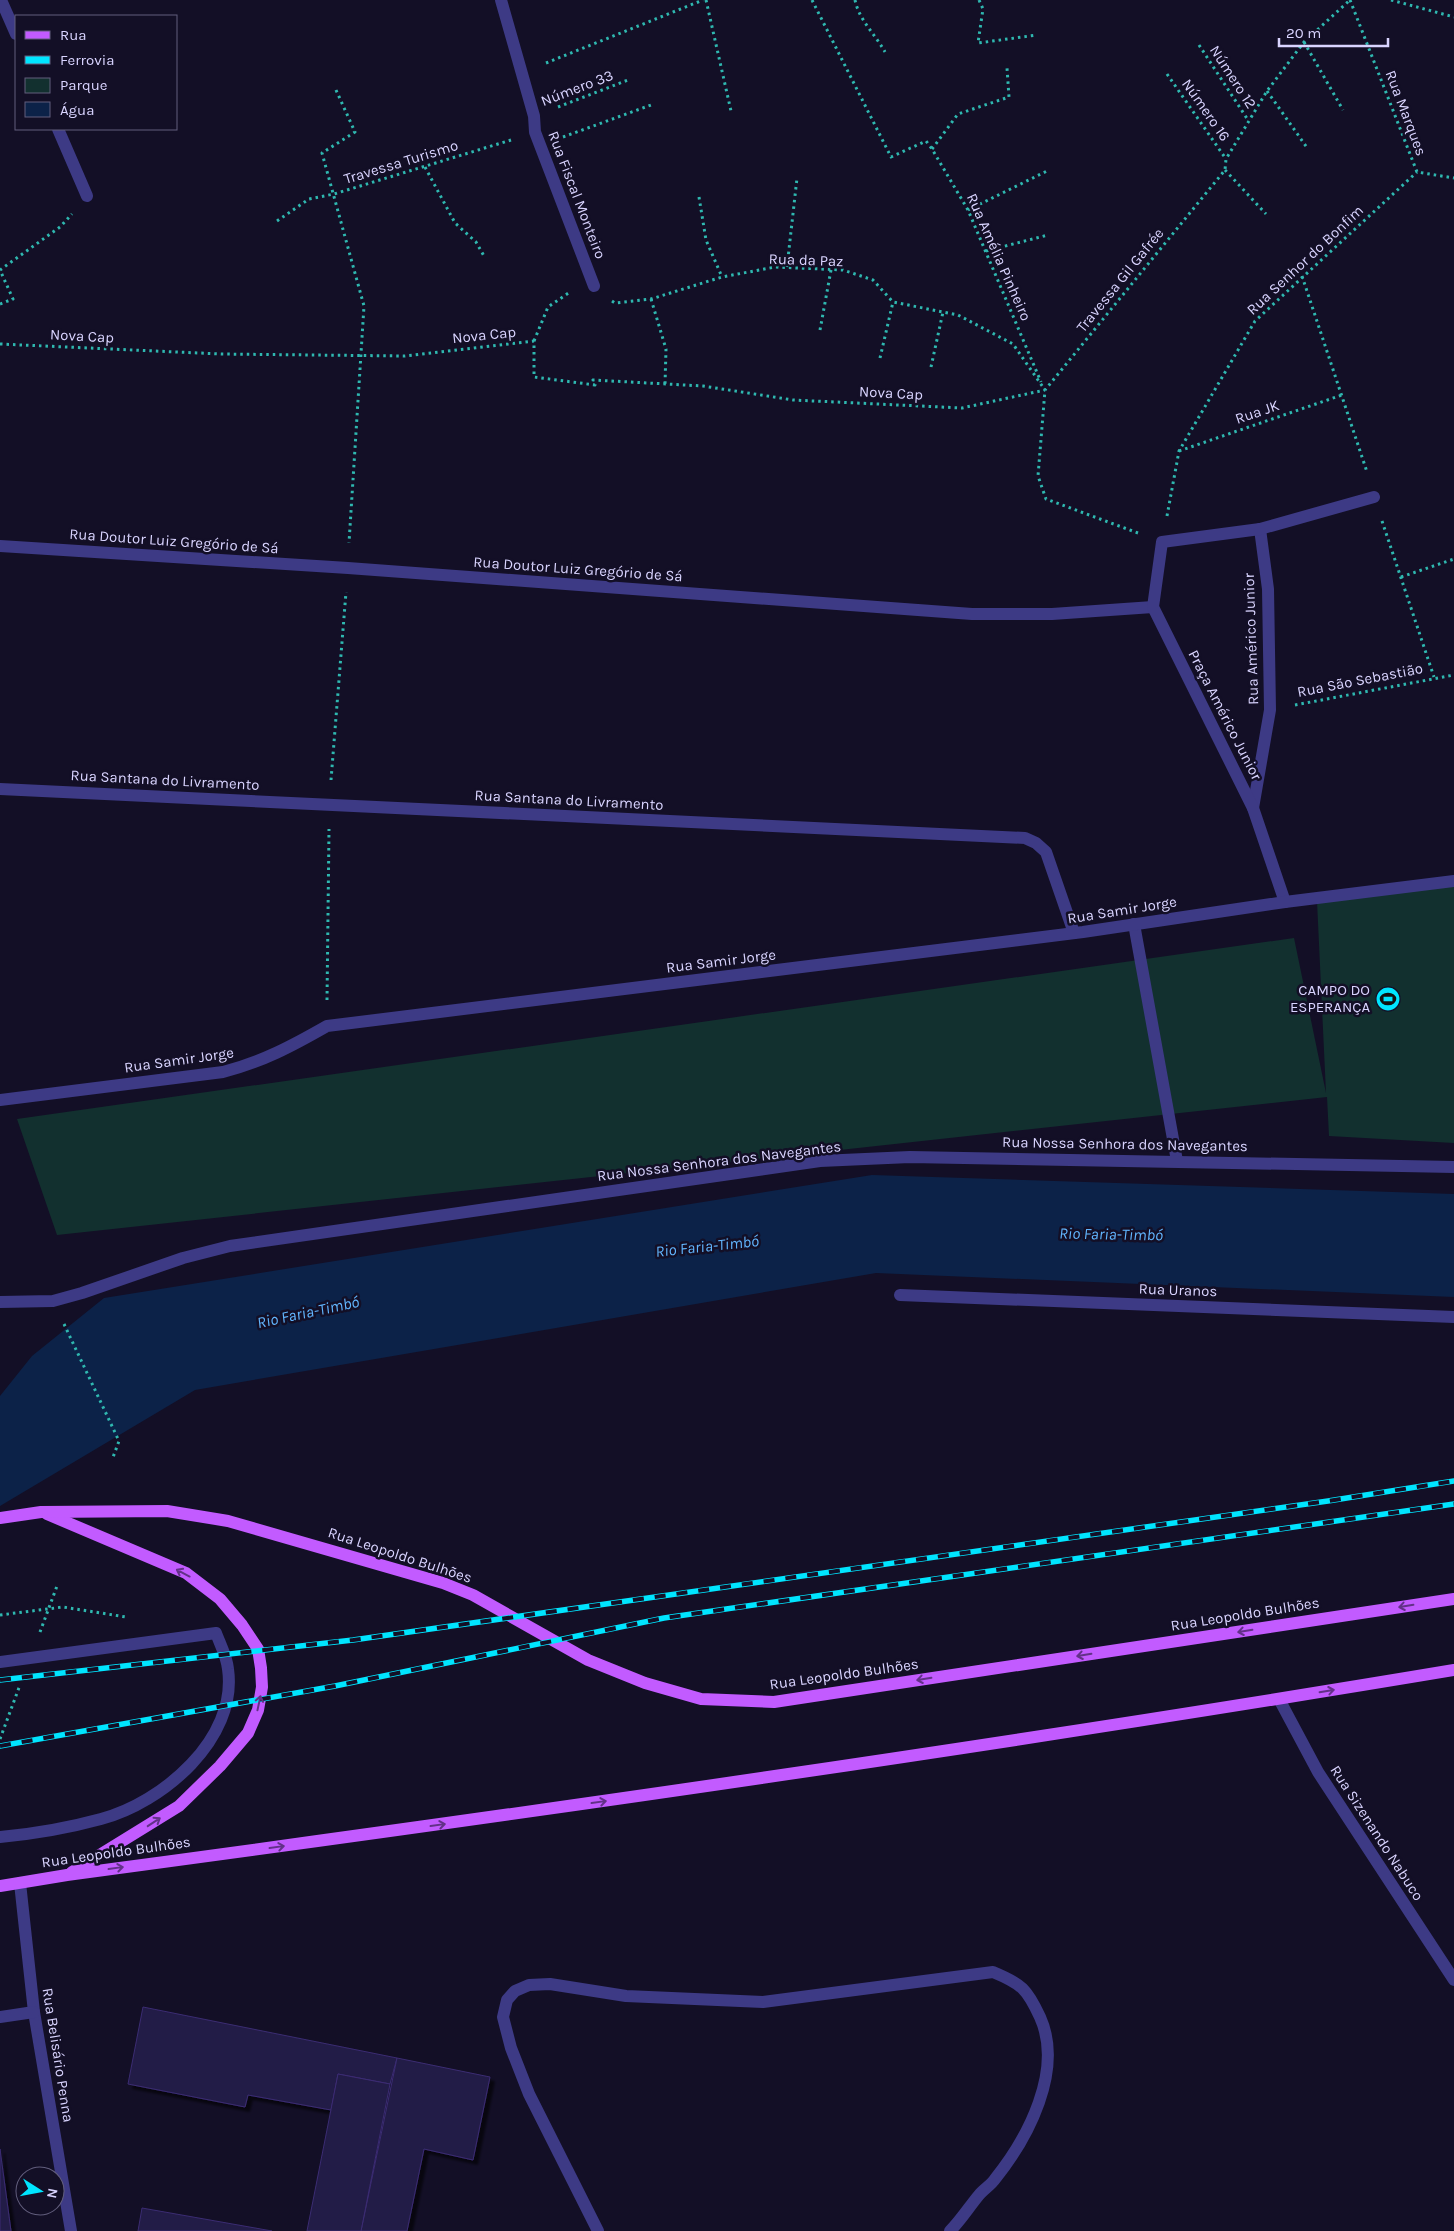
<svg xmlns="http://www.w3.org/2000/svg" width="1454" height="2231" viewBox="0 0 1454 2231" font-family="Karla,sans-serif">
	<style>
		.green { fill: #12302f }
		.water { fill: #0c2248 }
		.building { fill: #241b47; stroke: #3b2d73; filter: url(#shadow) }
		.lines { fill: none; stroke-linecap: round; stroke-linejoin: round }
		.path { stroke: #2fb8b0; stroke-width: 3; stroke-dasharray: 2.5 4; stroke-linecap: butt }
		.minor { stroke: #3d3a85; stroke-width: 12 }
		.major { stroke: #c25bff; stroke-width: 12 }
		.rail-casing { stroke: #00e5ff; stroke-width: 5.5 }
		.rail { stroke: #130f26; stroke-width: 4; stroke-dasharray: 11; stroke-linecap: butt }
		.oneway { stroke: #623188 }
		.labels { text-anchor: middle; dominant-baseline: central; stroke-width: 5; stroke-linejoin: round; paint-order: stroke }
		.street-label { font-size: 15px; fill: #d9d4ff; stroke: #130f26 }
		.poi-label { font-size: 15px; fill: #d9d4ff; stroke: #130f26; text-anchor: end }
		.water-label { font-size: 16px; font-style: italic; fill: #62b6ff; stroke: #130f26 }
	</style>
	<defs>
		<filter id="shadow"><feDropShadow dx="4.5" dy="4.5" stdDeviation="1" flood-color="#0009"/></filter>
	</defs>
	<rect width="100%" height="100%" fill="#130f26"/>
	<path class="green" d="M1454,886V1143L1329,1136L1327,1097L57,1235L17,1119L1294,938L1326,1093L1317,901Z"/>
	<path class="water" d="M872,1175L1454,1194V1297L876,1273L195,1390L0,1506V1396L32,1356L104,1298Z"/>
	<g class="building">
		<path d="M143,2007L397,2058L390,2084L338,2074L331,2110L248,2095L245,2107L128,2084Z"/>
		<path d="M397,2058L490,2077L473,2160L424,2149L407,2231H361Z"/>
		<path d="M338,2074L390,2084L361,2231H307Z"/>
		<path d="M0,2149L11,2231H0Z"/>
		<path d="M142,2208L272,2231H138Z"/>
	</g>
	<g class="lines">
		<g class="path">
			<path d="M706,0L731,111"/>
			<path d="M812,0L891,157L926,141L932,149L968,210L1041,382"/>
			<path d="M855,0C859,20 875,34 885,52"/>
			<path d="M979,0L983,9L978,43L1037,35"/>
			<path d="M1350,0L1417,172L1454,178"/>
			<path d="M1391,0L1454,17"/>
			<path d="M1304,42L1343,110"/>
			<path d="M1199,45L1248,120"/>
			<path d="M546,63L703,0"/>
			<path d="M1167,74L1226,159"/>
			<path d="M336,90L355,132L322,153L364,306L349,543"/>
			<path d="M1267,91L1308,149"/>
			<path d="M558,107L628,80"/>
			<path d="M563,137L651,105"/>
			<path d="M932,149L958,114L1009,97L1007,68"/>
			<path d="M425,167L455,223L476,242L484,256"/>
			<path d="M1225,170L1266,214"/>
			<path d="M699,197L706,240L722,277"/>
			<path d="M968,210L1049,170"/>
			<path d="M277,221L309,199L334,194L511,140"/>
			<path d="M986,251L1048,235"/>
			<path d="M787,267L797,178"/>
			<path d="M1302,276L1367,472"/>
			<path d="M651,299L666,349L665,385"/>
			<path d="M612,301L615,303L651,299L722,277L775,267L843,270L873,280L893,302L958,315L1013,344L1045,390"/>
			<path d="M0,304L13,299L0,270L60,227L72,214"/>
			<path d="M820,330L831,270"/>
			<path d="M534,341L548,307L570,292"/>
			<path d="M0,344L221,354L405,356L534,341V377L595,385L593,380L703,386L793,400L962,408L1045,390"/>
			<path d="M880,358L893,302"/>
			<path d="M931,367L943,312"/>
			<path d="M1179,451L1342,395"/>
			<path d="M1167,516L1179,451L1255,321L1417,172"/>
			<path d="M1382,521L1434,677"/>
			<path d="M1138,533L1046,499L1038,476L1045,390L1225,170L1226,159L1267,91L1304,42L1350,0"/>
			<path d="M1401,577L1454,559"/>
			<path d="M1295,705L1454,675"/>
			<path d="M331,780L346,592"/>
			<path d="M327,1000L329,829"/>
			<path d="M64,1324L119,1441L112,1460"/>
			<path d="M0,1615L63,1607L126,1617"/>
			<path d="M40,1632L57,1586"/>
			<path d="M0,1739L20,1685"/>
		</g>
		<g class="minor">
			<path d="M1,0L16,34"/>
			<path d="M501,0L534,116L535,132L594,286"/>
			<path d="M58,129L87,196"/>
			<path d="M0,546L348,568L972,614H1052L1153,607"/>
			<path d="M0,789L1025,838L1036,843L1046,852L1074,933"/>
			<path d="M1253,808L1270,710L1268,589L1260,529"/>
			<path d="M1285,902L1253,808L1153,607L1162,542L1260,529L1374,497"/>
			<path d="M1134,924L1177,1161"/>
			<path d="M0,1100L223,1072C262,1062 292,1046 327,1026L1083,932L1285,902L1454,881"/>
			<path d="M900,1295L1454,1317"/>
			<path d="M0,1302L53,1301L82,1293L183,1258L230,1246L820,1161L910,1157L1454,1167"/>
			<path d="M0,1662L216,1633C220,1644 227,1657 228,1669C238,1739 162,1803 101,1819C68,1828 33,1834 0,1837"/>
			<path d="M1279,1699L1318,1772L1454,1980"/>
			<path d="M20,1883L34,2012L71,2231"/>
			<path d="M0,2017L34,2012"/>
			<path d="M598,2231L529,2094L511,2048L503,2017L507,2000L515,1991L529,1985L550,1984L626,1996L763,2002L993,1972C1022,1984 1027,1989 1040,2017C1064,2070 1028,2138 995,2179C991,2185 984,2189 979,2195C969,2207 961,2220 950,2231"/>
		</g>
		<g class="major">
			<path d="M47,1514L186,1573L220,1599L242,1625L258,1649L261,1668L262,1687L258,1710L248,1733L220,1766L179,1806L72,1872"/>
			<path d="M0,1518L41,1512L167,1511L228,1521L443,1583L473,1595L588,1660L645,1683L701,1699L774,1702L1454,1599"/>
			<path d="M0,1886L67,1875C531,1813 993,1747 1454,1670"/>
		</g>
		<defs>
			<g id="rail">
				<path d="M0,1680L353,1640L1328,1501L1454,1481"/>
				<path d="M0,1746L335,1686L664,1618L1454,1504"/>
			</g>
		</defs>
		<use href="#rail" class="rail-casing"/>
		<use href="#rail" class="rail"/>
	</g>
	<defs><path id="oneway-shaft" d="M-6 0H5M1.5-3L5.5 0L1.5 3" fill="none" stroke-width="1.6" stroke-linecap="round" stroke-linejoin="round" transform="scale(1.25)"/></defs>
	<g class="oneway">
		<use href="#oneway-shaft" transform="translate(183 1573) rotate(-152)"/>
		<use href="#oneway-shaft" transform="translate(1406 1606) rotate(171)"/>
		<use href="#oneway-shaft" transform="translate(1245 1631) rotate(171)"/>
		<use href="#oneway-shaft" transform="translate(1084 1655) rotate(171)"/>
		<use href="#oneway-shaft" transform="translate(924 1679) rotate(171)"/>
		<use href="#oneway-shaft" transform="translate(1327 1691) rotate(-9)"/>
		<use href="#oneway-shaft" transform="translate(259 1703) rotate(-78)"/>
		<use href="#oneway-shaft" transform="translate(599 1802) rotate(-8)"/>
		<use href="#oneway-shaft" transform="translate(154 1822) rotate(-33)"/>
		<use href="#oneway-shaft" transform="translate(438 1825) rotate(-8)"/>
		<use href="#oneway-shaft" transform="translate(277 1847) rotate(-8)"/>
		<use href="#oneway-shaft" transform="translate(116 1868) rotate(-8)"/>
	</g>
	<defs>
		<symbol id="stadium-disc" viewBox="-11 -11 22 22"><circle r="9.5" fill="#00e5ff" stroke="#130f26"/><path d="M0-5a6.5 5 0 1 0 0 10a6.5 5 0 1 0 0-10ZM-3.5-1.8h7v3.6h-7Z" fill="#111"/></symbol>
	</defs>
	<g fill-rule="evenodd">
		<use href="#stadium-disc" x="1374" y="985" width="28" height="28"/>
	</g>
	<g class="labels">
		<g class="street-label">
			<text transform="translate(1233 77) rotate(57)">Número 12</text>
			<text transform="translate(577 88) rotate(-21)">Número 33</text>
			<text transform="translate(1206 110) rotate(55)">Número 16</text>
			<text transform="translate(1406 113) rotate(69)">Rua Marques</text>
			<text transform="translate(401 162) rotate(-17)">Travessa Turismo</text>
			<text transform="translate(577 195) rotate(69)">Rua Fiscal Monteiro</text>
			<text transform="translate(999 257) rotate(66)">Rua Amélia Pinheiro</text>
			<text transform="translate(806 260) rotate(2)">Rua da Paz</text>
			<text transform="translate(1305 260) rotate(-43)">Rua Senhor do Bonfim</text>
			<text transform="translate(1120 280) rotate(-51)">Travessa Gil Gafrée</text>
			<text transform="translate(484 335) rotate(-6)">Nova Cap</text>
			<text transform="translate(82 336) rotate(3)">Nova Cap</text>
			<text transform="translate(891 393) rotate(3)">Nova Cap</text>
			<text transform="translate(1257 412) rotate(-19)">Rua JK</text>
			<text transform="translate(174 541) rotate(4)">Rua Doutor Luiz Gregório de Sá</text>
			<text transform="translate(578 569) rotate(4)">Rua Doutor Luiz Gregório de Sá</text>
			<text transform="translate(1251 639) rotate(-92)">Rua Américo Junior</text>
			<text transform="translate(1360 680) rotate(-11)">Rua São Sebastião</text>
			<text transform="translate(1225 715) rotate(63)">Praça Américo Junior</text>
			<text transform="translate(165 780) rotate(3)">Rua Santana do Livramento</text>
			<text transform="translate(569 800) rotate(3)">Rua Santana do Livramento</text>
			<text transform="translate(1122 910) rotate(-9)">Rua Samir Jorge</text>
			<text transform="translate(721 961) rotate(-7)">Rua Samir Jorge</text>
			<text transform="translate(179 1060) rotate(-8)">Rua Samir Jorge</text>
			<text transform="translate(1125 1144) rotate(1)">Rua Nossa Senhora dos Navegantes</text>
			<text transform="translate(719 1161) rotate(-7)">Rua Nossa Senhora dos Navegantes</text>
			<text transform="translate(1178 1290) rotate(2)">Rua Uranos</text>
			<text transform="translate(400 1555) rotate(18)">Rua Leopoldo Bulhões</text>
			<text transform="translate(1245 1614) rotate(-9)">Rua Leopoldo Bulhões</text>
			<text transform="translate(844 1674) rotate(-8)">Rua Leopoldo Bulhões</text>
			<text transform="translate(1377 1833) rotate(57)">Rua Sizenando Nabuco</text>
			<text transform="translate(116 1852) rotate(-8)">Rua Leopoldo Bulhões</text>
			<text transform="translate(58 2055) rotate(81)">Rua Belisário Penna</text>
		</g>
		<g class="poi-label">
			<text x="1370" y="990">CAMPO DO<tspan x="1370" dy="17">ESPERANÇA</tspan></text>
		</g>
		<g class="water-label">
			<text transform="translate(1111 1234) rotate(1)">Rio Faria-Timbó</text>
			<text transform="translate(707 1246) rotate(-6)">Rio Faria-Timbó</text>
			<text transform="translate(308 1312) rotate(-12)">Rio Faria-Timbó</text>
		</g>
	</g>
	<rect x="15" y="15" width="162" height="115" fill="#130f26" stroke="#625e7d"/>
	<rect x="25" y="31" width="25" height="8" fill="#c25bff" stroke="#625e7d"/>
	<text x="60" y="40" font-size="15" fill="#d9d4ff">Rua</text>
	<rect x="25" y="56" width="25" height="8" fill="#00e5ff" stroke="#625e7d"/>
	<text x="60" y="65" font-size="15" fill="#d9d4ff">Ferrovia</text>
	<rect x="25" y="78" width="25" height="15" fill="#12302f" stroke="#625e7d"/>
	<text x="60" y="90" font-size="15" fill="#d9d4ff">Parque</text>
	<rect x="25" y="102" width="25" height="15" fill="#0c2248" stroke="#625e7d"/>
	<text x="60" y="115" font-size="15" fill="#d9d4ff">Água</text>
	<g transform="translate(40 2191) rotate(101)"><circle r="24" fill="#130f26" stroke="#625e7d"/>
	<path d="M0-4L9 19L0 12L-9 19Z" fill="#00e5ff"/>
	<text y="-8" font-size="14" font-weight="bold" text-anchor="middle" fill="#d9d4ff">N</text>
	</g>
	<path d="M1279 38v8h109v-8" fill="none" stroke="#d9d4ff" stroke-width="2.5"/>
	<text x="1286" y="38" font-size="15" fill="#d9d4ff" stroke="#130f26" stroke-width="4" paint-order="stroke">20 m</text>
</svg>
